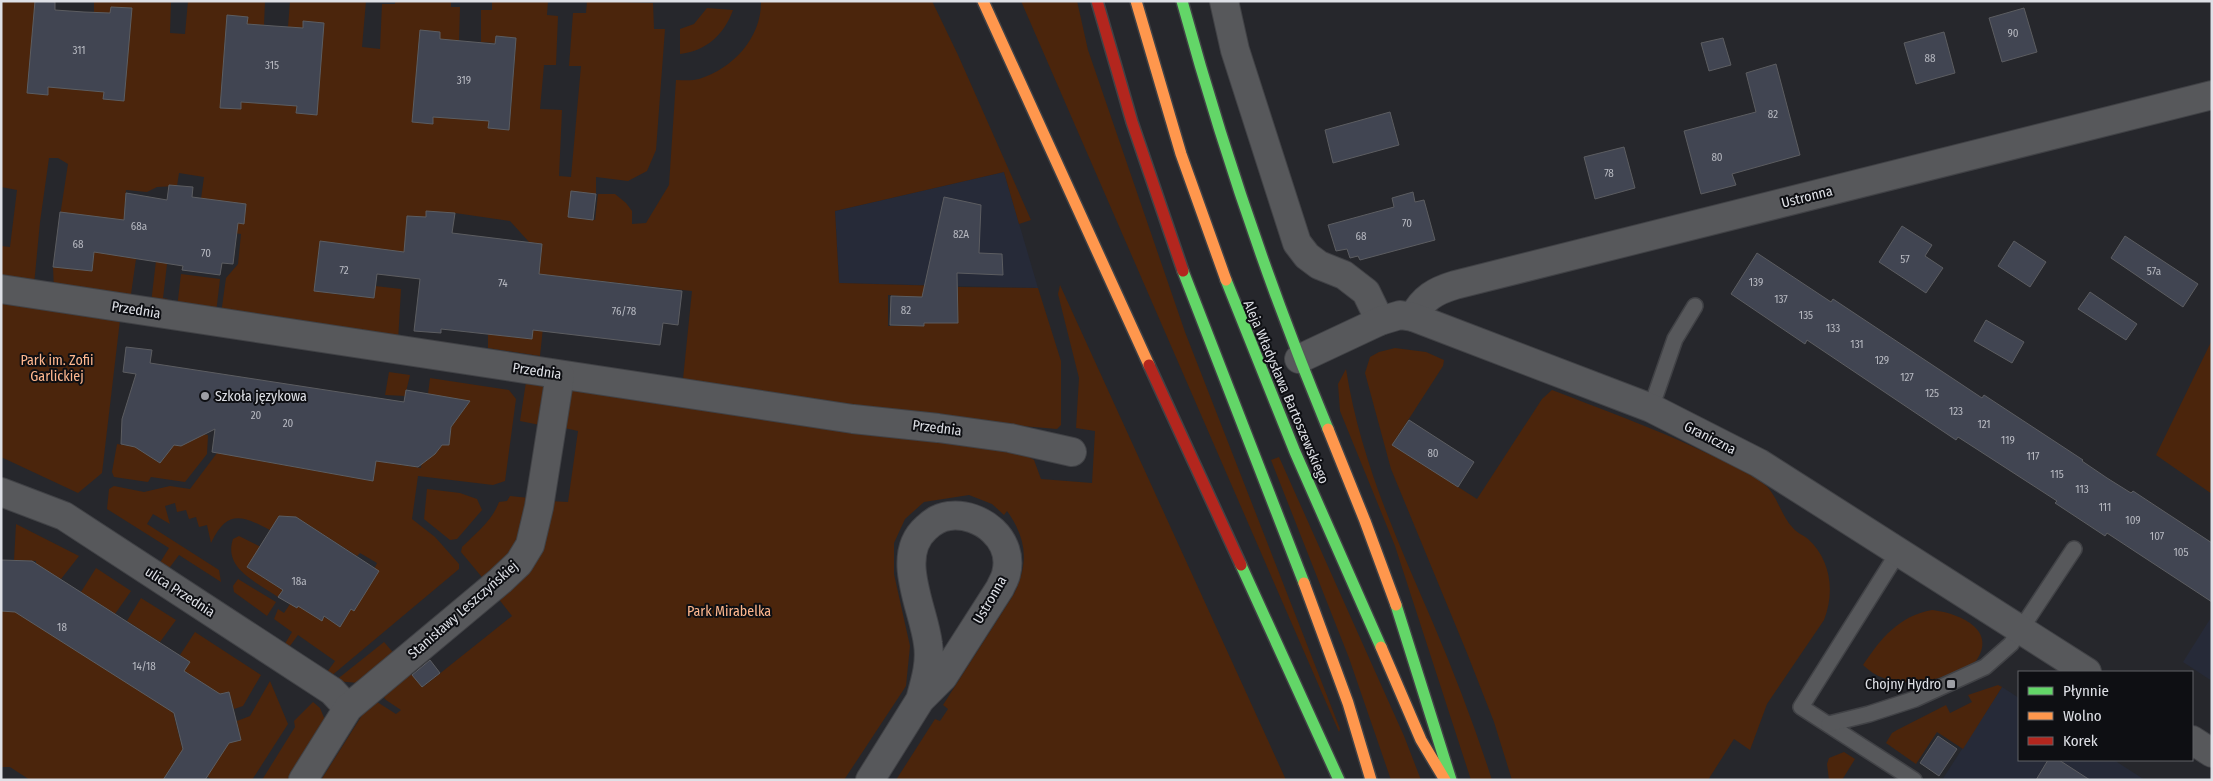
<svg xmlns="http://www.w3.org/2000/svg" width="2213" height="781" viewBox="0 0 2213 781" font-family="'Fira Sans Condensed',sans-serif">
	<style>
		.built { fill: #262a38 }
		.green { fill: #4b250c; fill-rule: evenodd }
		.building { fill: #414552; stroke: #5c5d61 }
		.lines { fill: none; stroke-linecap: round; stroke-linejoin: round }
		.lane-casing { stroke: #414246; stroke-width: 18 }
		.street-casing { stroke: #414246; stroke-width: 30 }
		.fast-casing { stroke: #414246; stroke-width: 14 }
		.slow-casing { stroke: #414246; stroke-width: 14 }
		.jam-casing { stroke: #414246; stroke-width: 14 }
		.lane { stroke: #57585b; stroke-width: 15 }
		.street { stroke: #57585b; stroke-width: 28 }
		.fast { stroke: #63d668; stroke-width: 11 }
		.slow { stroke: #ff974d; stroke-width: 11 }
		.jam { stroke: #b3261e; stroke-width: 11 }
		.poi-dot { fill: #9e9fa5; stroke: #0e0f13; stroke-width: 2 }
		.labels { text-anchor: middle; dominant-baseline: central; stroke-width: 4; stroke-linejoin: round; paint-order: stroke }
		.number-label { font-size: 11px; fill: #b7b9c1 }
		.street-label { font-size: 14px; fill: #dee0e6; stroke: #0e0f13 }
		.park-label { font-size: 14px; fill: #ffb88f; stroke: #0e0f13 }
		.poi-label { font-size: 14px; fill: #dee0e6; stroke: #0e0f13; text-anchor: start }
	</style>
	<rect width="100%" height="100%" fill="#26272c"/>
	<g class="built">
		<path d="M1004,172L1038,288L839,283L835,211Z"/>
		<path d="M2212,616V681L2183,662Z"/>
		<path d="M2002,687L2019,698V760H2114L2145,780H1942Z"/>
	</g>
	<g class="green">
		<path d="M1,1H35L32,35L34,58H30L27,93L47,95L48,87L104,92V99L124,101L131,8L111,7L110,14L94,12V1H171L170,33L185,34L188,1H265L264,25L247,24V17L227,16L224,50L227,73H222L220,108L240,109L241,102L297,106L296,113L316,115L324,23L303,21V28L288,27L290,1H366L362,47L380,49L382,4H395V1H451V7H460L459,41L440,39V32L420,30L417,65L421,66L415,88L412,122L432,124L433,117L489,121V128L509,130L512,96L507,95L514,73L516,38L496,36L495,43L481,42V10H492V1H548L547,15L558,16L556,65H544L540,109L562,110L559,176L571,177L581,66H569L573,13H586L587,1L653,3L654,29H665L656,150L647,171L628,181L596,177V194L571,191L568,216L595,220L598,194H615L626,203L632,211V224L646,223L669,185L676,80C683,80 692,81 699,79C733,69 762,37 761,1H932L958,55L1031,220L1019,224L1004,172L835,211L839,283L944,286L958,322V287L1038,288L1061,361V425L1057,429L893,415L683,379L692,291L564,277L546,299L540,356L488,348V334L532,339L542,244L529,242L510,221L455,213L426,212V217L402,277L363,272L366,247L320,241L314,291L358,297L375,286L401,289L398,341L221,314L226,278L238,264L241,234L197,228L204,177L179,173L177,186L157,187L147,192L126,190L123,228L114,255L136,259L130,301L54,289L53,267L92,271L98,217L75,214L73,231L58,229L68,164L58,158H49L40,222L34,285L1,281V246L10,247L17,190L1,187ZM888,295L925,298L924,326H888Z"/>
		<path d="M1021,1H1077L1088,50L1185,332L1340,729L1339,732Z"/>
		<path d="M707,8L733,10C724,35 706,51 680,54V29L694,24Z"/>
		<path d="M170,239L163,298L168,299L165,305L151,303L158,244Z"/>
		<path d="M181,274L220,279L216,313L177,308Z"/>
		<path d="M1060,285L1286,780H896L935,719L940,721L948,709L943,705L1014,594C1029,563 1027,539 1007,511L1004,515L992,504L969,495L924,502L905,519L894,543V574L910,646L906,686L844,780H321L366,709L374,700L396,714L401,710L386,700L382,695L409,672L423,687L512,616L498,598L549,501L568,502L578,431L560,427L567,395L573,389L678,400L679,408L684,402L1013,448L1034,460L1041,479L1092,483L1095,431L1076,428L1079,378L1058,294Z"/>
		<path d="M1,303L120,320L102,473L78,493L1,457Z"/>
		<path d="M2212,340V494L2156,455Z"/>
		<path d="M1395,348L1426,352L1444,360L1443,366L1392,445L1477,499L1542,399L1552,390C1601,409 1651,427 1700,450C1721,460 1745,469 1764,484C1777,494 1781,516 1793,528C1797,533 1803,535 1808,539C1831,560 1835,592 1824,620L1767,704L1750,750L1734,739L1708,780H1512L1494,722L1467,653L1391,469L1365,373L1370,357L1379,352Z"/>
		<path d="M1346,369C1360,459 1397,540 1433,623C1455,675 1475,727 1492,780H1471L1395,546L1340,411L1338,384Z"/>
		<path d="M389,372L410,375L405,396L385,395Z"/>
		<path d="M430,378L509,390L516,399L505,481L493,485L418,476L412,519L435,537L459,564V569L330,677L325,675L335,661L298,635L287,650L283,647L292,632L274,619L278,609L284,613L290,604L296,608L298,606L322,620L324,617L340,626L351,609L354,611L377,563L360,553L357,556L296,517L279,516L270,530C241,515 227,510 211,543L207,525L199,527L196,517L189,519L186,510L177,512L175,503L165,506L170,524L153,514L147,524L219,570L221,582L179,555L167,571L158,566L169,548L107,509L109,489L114,486L144,492L170,486L190,489L217,453L373,481L376,461L421,468L422,460L435,454L442,445H449L451,427L470,401L428,394Z"/>
		<path d="M526,382L547,385L540,425L520,421Z"/>
		<path d="M192,432L208,435L207,454L185,482L151,477L148,482L114,477L112,472L117,444L135,447L160,463L171,445L182,446Z"/>
		<path d="M1279,457L1404,736L1421,780H1391L1349,658L1271,460Z"/>
		<path d="M427,489L460,493L477,499L482,510L457,539L450,540L424,519Z"/>
		<path d="M510,496L529,498L519,545L486,582L461,552L462,547C476,533 492,521 499,502L507,501Z"/>
		<path d="M16,524L79,556L61,579L49,572L40,586L36,583V561L14,560Z"/>
		<path d="M239,536L261,547L247,567L283,590L278,597C257,582 223,569 233,539Z"/>
		<path d="M96,568L131,591L115,614L81,592Z"/>
		<path d="M238,579L276,602L267,616L234,592L233,586Z"/>
		<path d="M141,598L176,620L160,642L127,621Z"/>
		<path d="M10,607L171,704L186,764L177,758L163,780H30L10,767H1V611Z"/>
		<path d="M1932,610C1958,613 1998,629 1976,661C1945,681 1893,695 1863,665C1881,638 1899,616 1932,610Z"/>
		<path d="M195,632L261,675L243,706L234,709L229,692L213,695L212,689L184,671L190,662L180,655Z"/>
		<path d="M384,642L397,657L359,683L335,681Z"/>
		<path d="M270,681L288,724L252,780H212L207,776L224,750V744L241,740L237,721L250,716Z"/>
		<path d="M1998,685L2002,687L1963,749L1937,732L1916,764L1886,743L1892,733L1897,730L1946,705L1950,713L1972,702L1968,695Z"/>
		<path d="M313,702L320,708L325,720L293,780H262L295,727L294,721Z"/>
		<path d="M1844,752L1855,759L1842,780H1829L1827,764L1829,758Z"/>
	</g>
	<g class="building">
		<path d="M35,1L55,2V10L84,12L110,13L111,7L132,8L124,101L103,99L104,92L48,87V95L27,93Z"/>
		<path d="M2024,8L2037,52L2002,62L1989,18Z"/>
		<path d="M227,15L248,17L247,24L274,26L303,28V21L324,23L317,115L296,113L297,106L241,102V109L220,108Z"/>
		<path d="M420,30L440,32V39L495,44L496,36L516,38L509,130L488,128L489,121L433,117V124L412,122Z"/>
		<path d="M1944,32L1955,73L1916,84L1904,43Z"/>
		<path d="M1723,38L1731,65L1709,71L1701,43Z"/>
		<path d="M1776,64L1800,155L1732,174L1736,185L1701,194L1684,131L1756,112L1746,73Z"/>
		<path d="M1390,112L1399,145L1333,163L1325,130Z"/>
		<path d="M1624,147L1635,188L1595,199L1584,157Z"/>
		<path d="M169,185L193,187L192,197L246,204L244,224L238,223L233,264L222,263L220,275L182,270L183,266L94,252L92,271L53,267L60,212L124,220L126,193L167,200Z"/>
		<path d="M571,191L596,194L593,220L568,217Z"/>
		<path d="M1413,192L1415,202L1424,200L1435,240L1360,260L1358,256L1350,258L1347,249L1336,251L1328,225L1394,207L1392,198Z"/>
		<path d="M944,197L981,205L979,253L1002,254L1003,275L957,273L958,323H924V326L890,325L891,296L922,297Z"/>
		<path d="M426,211L455,213L452,233L542,244L539,274L682,291L678,325L663,323L660,345L533,330L532,339L441,329V333L414,331L420,279L377,274L374,298L314,291L320,241L404,252L407,216L426,217Z"/>
		<path d="M1902,226L1932,245L1925,256L1943,268L1926,293L1879,262Z"/>
		<path d="M2125,236L2198,284L2183,307L2111,258Z"/>
		<path d="M2014,241L2046,262L2030,287L1998,266Z"/>
		<path d="M1757,253L1831,302L1833,299L1958,382L1982,398L1984,395L2083,460L2082,461L2107,478L2131,493L2133,491L2212,543V602L2107,533L2105,536L2055,503L2057,501L1958,437L1956,440L1807,340L1805,344L1731,294Z"/>
		<path d="M2090,292L2137,324L2126,340L2078,309Z"/>
		<path d="M1986,320L2024,342L2012,363L1974,341Z"/>
		<path d="M126,347L152,350L150,363L404,402L406,390L470,401L451,427L449,445H442L435,454L418,467L376,461L373,481L212,452L215,429L181,446L174,445L160,463L135,447L121,444L122,419L136,374L123,372Z"/>
		<path d="M1409,420L1474,462L1458,487L1392,445Z"/>
		<path d="M279,516L296,517L379,571L354,611L351,609L340,627L324,616L322,621L298,606L297,608L278,597L283,590L247,567Z"/>
		<path d="M1,560L32,561L190,662L184,671L220,694L229,692L241,740L229,743L205,780H163L183,749L174,713L15,612L1,611Z"/>
		<path d="M430,660L440,673L422,687L412,675Z"/>
		<path d="M1938,736L1957,749L1939,776L1920,763Z"/>
		<path d="M2048,760H2059L2090,780H2036Z"/>
	</g>
	<g class="lines">
		<defs>
			<g id="lane">
				<path d="M1651,408L1675,339L1695,306"/>
				<path d="M1899,551L1801,707L1914,780"/>
				<path d="M1829,724L1869,714L1915,699L1985,667L2011,644L2074,549"/>
			</g>
			<g id="street">
				<path d="M1224,1L1235,50L1297,243L1307,256L1319,265L1344,275L1366,292L1380,321"/>
				<path d="M1,289L853,419L938,428L1010,438L1072,452"/>
				<path d="M1413,317C1423,298 1435,291 1455,285L2212,95"/>
				<path d="M1299,359L1380,321L1400,315L1413,317L1651,408L1759,463L2087,672"/>
				<path d="M1,492L64,516L332,691L348,708"/>
				<path d="M2192,740L2212,753"/>
				<path d="M303,780L348,708L500,581L519,563L530,545L539,507L560,375"/>
				<path d="M870,780L920,700L943,677L1000,588C1002,583 1005,579 1006,574C1015,540 981,512 949,516C941,517 932,522 926,528C894,556 924,609 928,644C931,663 925,682 920,700"/>
			</g>
			<g id="fast">
				<path d="M1182,1C1222,147 1270,289 1328,429"/>
				<path d="M1183,271L1304,583"/>
				<path d="M1226,280L1295,452L1381,647"/>
				<path d="M1241,565L1339,780"/>
				<path d="M1396,605L1451,780"/>
			</g>
			<g id="slow">
				<path d="M983,1L1149,365"/>
				<path d="M1136,1L1181,154L1226,280"/>
				<path d="M1328,429L1365,521L1396,605"/>
				<path d="M1304,583L1348,703L1371,780"/>
				<path d="M1381,647L1421,740L1445,780"/>
			</g>
			<g id="jam">
				<path d="M1097,1L1132,122L1183,271"/>
				<path d="M1149,365L1241,565"/>
			</g>
		</defs>
		<use href="#lane" class="lane-casing"/>
		<use href="#street" class="street-casing"/>
		<use href="#fast" class="fast-casing"/>
		<use href="#slow" class="slow-casing"/>
		<use href="#jam" class="jam-casing"/>
		<use href="#lane" class="lane"/>
		<use href="#street" class="street"/>
		<use href="#fast" class="fast"/>
		<use href="#slow" class="slow"/>
		<use href="#jam" class="jam"/>
	</g>
	<g class="poi-dot">
		<circle cx="205" cy="396" r="5"/>
		<rect x="1946" y="679" width="10" height="10" rx="2.5"/>
	</g>
	<g class="labels">
		<g class="number-label">
			<text x="2013" y="33">90</text>
			<text x="79" y="50">311</text>
			<text x="1930" y="58">88</text>
			<text x="272" y="65">315</text>
			<text x="464" y="80">319</text>
			<text x="1773" y="114">82</text>
			<text x="1717" y="157">80</text>
			<text x="1609" y="173">78</text>
			<text x="1407" y="223">70</text>
			<text x="139" y="226">68a</text>
			<text x="961" y="234">82A</text>
			<text x="1361" y="236">68</text>
			<text x="78" y="244">68</text>
			<text x="206" y="253">70</text>
			<text x="1905" y="259">57</text>
			<text x="344" y="270">72</text>
			<text x="2154" y="271">57a</text>
			<text x="1756" y="282">139</text>
			<text x="503" y="283">74</text>
			<text x="1781" y="299">137</text>
			<text x="906" y="310">82</text>
			<text x="624" y="311">76/78</text>
			<text x="1806" y="315">135</text>
			<text x="1833" y="328">133</text>
			<text x="1857" y="344">131</text>
			<text x="1882" y="360">129</text>
			<text x="1907" y="377">127</text>
			<text x="1932" y="393">125</text>
			<text x="1956" y="411">123</text>
			<text x="256" y="415">20</text>
			<text x="288" y="423">20</text>
			<text x="1984" y="424">121</text>
			<text x="2008" y="440">119</text>
			<text x="1433" y="453">80</text>
			<text x="2033" y="456">117</text>
			<text x="2057" y="474">115</text>
			<text x="2082" y="489">113</text>
			<text x="2105" y="507">111</text>
			<text x="2133" y="520">109</text>
			<text x="2157" y="536">107</text>
			<text x="2181" y="552">105</text>
			<text x="299" y="581">18a</text>
			<text x="62" y="627">18</text>
			<text x="144" y="666">14/18</text>
		</g>
		<g class="street-label">
			<text transform="translate(1807 197) rotate(-14)">Ustronna</text>
			<text transform="translate(136 310) rotate(9)">Przednia</text>
			<text transform="translate(537 371) rotate(8)">Przednia</text>
			<text transform="translate(1286 392) rotate(67)">Aleja Władysława Bartoszewskiego</text>
			<text transform="translate(937 428) rotate(7)">Przednia</text>
			<text transform="translate(1710 438) rotate(27)">Graniczna</text>
			<text transform="translate(180 592) rotate(33)">ulica Przednia</text>
			<text transform="translate(990 600) rotate(-60)">Ustronna</text>
			<text transform="translate(463 610) rotate(-41)">Stanisławy Leszczyńskiej</text>
		</g>
		<g class="park-label">
			<text x="57" y="360">Park im. Zofii<tspan x="57" dy="16">Garlickiej</tspan></text>
			<text x="729" y="611">Park Mirabelka</text>
		</g>
		<g class="poi-label">
			<text x="215" y="396">Szkoła językowa</text>
			<text x="1941" y="684" text-anchor="end">Chojny Hydro</text>
		</g>
	</g>
	<rect width="2213" height="781" fill="none" stroke="#dee0e6" stroke-width="5"/>
	<rect x="2018" y="671" width="175" height="90" fill="#0e0f13" stroke="#616367"/>
	<rect x="2028" y="687" width="25" height="8" fill="#63d668" stroke="#616367"/>
	<text x="2063" y="696" font-size="15" fill="#dee0e6">Płynnie</text>
	<rect x="2028" y="712" width="25" height="8" fill="#ff974d" stroke="#616367"/>
	<text x="2063" y="721" font-size="15" fill="#dee0e6">Wolno</text>
	<rect x="2028" y="737" width="25" height="8" fill="#b3261e" stroke="#616367"/>
	<text x="2063" y="746" font-size="15" fill="#dee0e6">Korek</text>
</svg>
